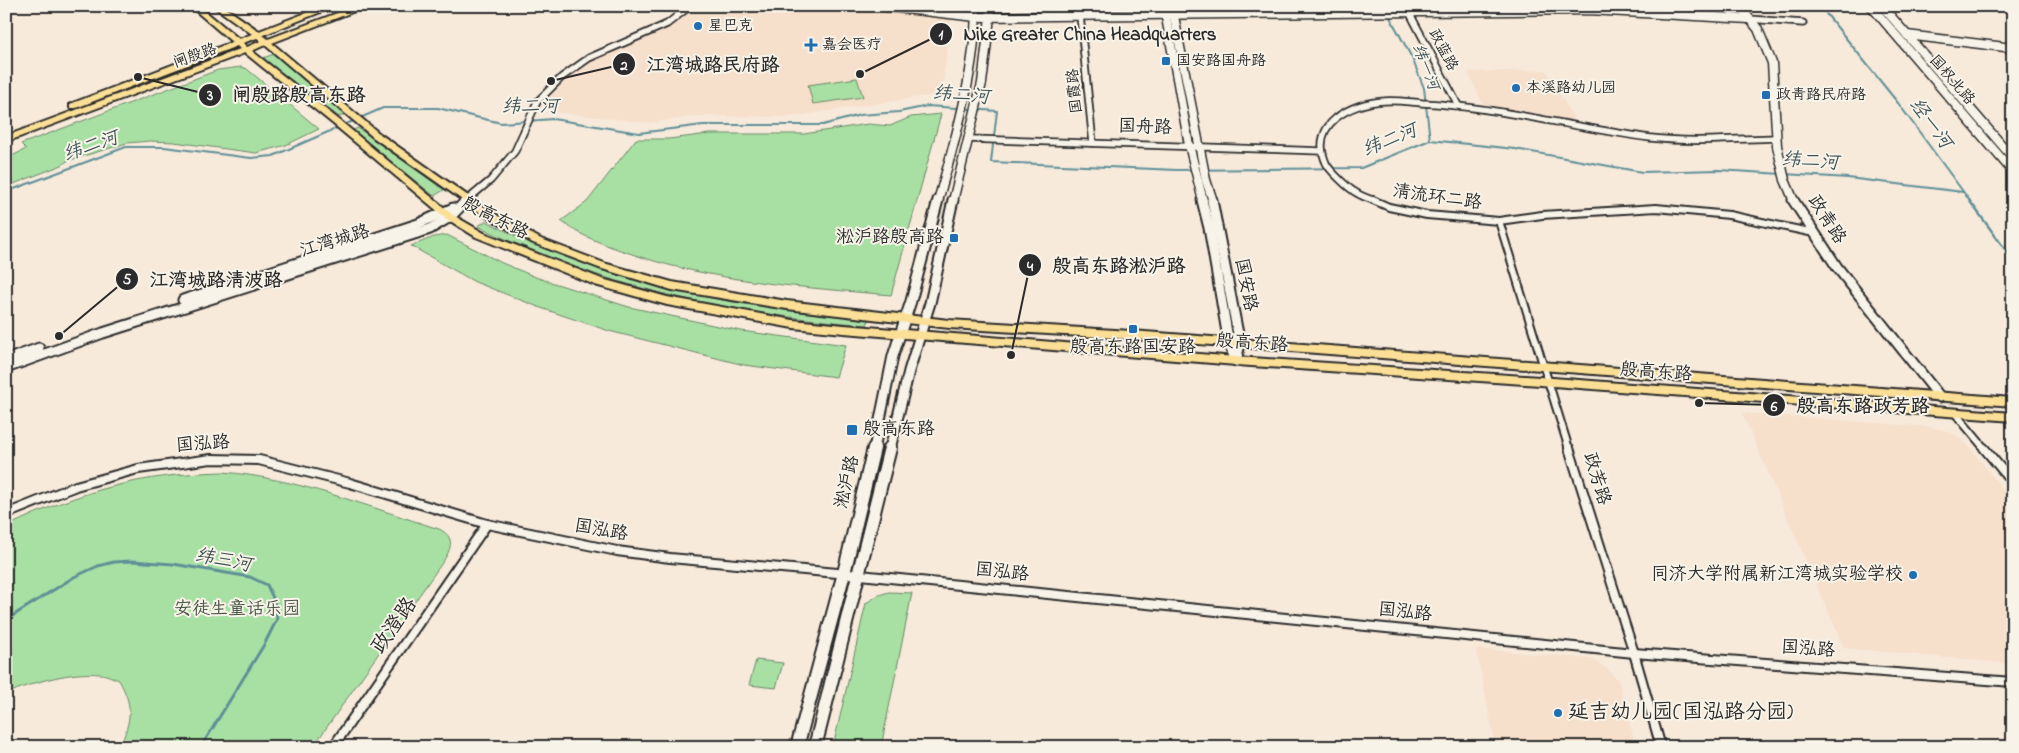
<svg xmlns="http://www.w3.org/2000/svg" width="2019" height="753" viewBox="0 0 2019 753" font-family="'Indie Flower','LXGW WenKai TC',sans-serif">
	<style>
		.built { fill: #f6dfcb }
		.green { fill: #a8e0a3; stroke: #6a8667 }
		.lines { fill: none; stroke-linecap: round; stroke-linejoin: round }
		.stream-far2 { stroke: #5f8f97; stroke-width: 2 }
		.stream-far1 { stroke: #5f8f97; stroke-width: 2.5 }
		.stream { stroke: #5f8f97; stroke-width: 3 }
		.street-far2-casing { stroke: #2b2b2b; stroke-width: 9 }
		.street-far1-casing { stroke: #2b2b2b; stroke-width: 10 }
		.street-casing { stroke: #2b2b2b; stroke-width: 12 }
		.secondary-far2-casing { stroke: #2b2b2b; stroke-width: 11 }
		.secondary-far1-casing { stroke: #2b2b2b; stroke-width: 13 }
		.secondary-casing { stroke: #2b2b2b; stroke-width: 16 }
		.primary-casing { stroke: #2b2b2b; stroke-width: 4 }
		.street-far2 { stroke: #f7f3e8; stroke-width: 5.5 }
		.street-far1 { stroke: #f7f3e8; stroke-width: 6 }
		.street { stroke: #f7f3e8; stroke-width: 8 }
		.secondary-far2 { stroke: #f7f3e8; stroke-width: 8 }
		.secondary-far1 { stroke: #f7f3e8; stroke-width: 9 }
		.secondary { stroke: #f7f3e8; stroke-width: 12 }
		.primary { fill: #fbdf96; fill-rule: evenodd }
		.poi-dot { fill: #1f6fb2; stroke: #f7f3e8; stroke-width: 2 }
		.labels { text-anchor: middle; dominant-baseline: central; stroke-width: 4; stroke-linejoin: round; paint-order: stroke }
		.far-poi-label { font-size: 15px; fill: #2b2b2b; stroke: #f7f3e8; text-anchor: start }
		.far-street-label { font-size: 15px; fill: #2b2b2b; stroke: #f7f3e8 }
		.far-water-label { font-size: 16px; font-style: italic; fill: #415558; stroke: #f7f3e8 }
		.street-label { font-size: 18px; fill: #2b2b2b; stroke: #f7f3e8 }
		.poi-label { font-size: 18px; fill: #2b2b2b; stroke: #f7f3e8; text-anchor: end }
		.park-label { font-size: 18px; fill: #4a5849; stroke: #f7f3e8 }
		.water-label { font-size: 19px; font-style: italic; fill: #415558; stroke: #f7f3e8 }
		.near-street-label { font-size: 21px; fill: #2b2b2b; stroke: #f7f3e8 }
		.near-poi-label { font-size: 21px; fill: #2b2b2b; stroke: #f7f3e8; text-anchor: start }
		.leader { fill: none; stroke: #2b2b2b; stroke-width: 2 }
		.callout-dot { fill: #2b2b2b; stroke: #f7f3e8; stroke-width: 2 }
		.mark-label { font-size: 15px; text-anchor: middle; font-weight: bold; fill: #fff }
		.callout-label { font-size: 19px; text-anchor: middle; font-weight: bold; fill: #2b2b2b; stroke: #f7f3e8; stroke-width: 4; stroke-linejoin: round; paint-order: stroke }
	</style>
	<rect width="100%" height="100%" fill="#f7eadb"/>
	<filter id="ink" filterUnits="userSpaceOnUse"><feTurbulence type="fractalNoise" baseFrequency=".02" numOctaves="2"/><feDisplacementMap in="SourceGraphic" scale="10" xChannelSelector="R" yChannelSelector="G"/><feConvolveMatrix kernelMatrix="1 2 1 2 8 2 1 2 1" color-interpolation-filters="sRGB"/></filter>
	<g filter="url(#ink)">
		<g class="built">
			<path d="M699,6H858L952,17L941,94L788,117L697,116L649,123L545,111L549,92L557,83L580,67L607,52L667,27Z"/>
			<path d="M1546,70L1575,121L1483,104L1468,72Z"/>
			<path d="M1742,413L1931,427L1950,432L1966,443L2013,502V664L1844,648Z"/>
			<path d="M1476,649L1592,659L1607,669L1618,680L1636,747H1496Z"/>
		</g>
		<g class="green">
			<path d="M274,54L344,115L339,117L263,58Z"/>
			<path d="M241,67L247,69L319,129L286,145L256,153L174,142L150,141L127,143L67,161L62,165L6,187V159L26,149L21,144L218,70Z"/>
			<path d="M857,78L863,97L813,104L808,85Z"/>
			<path d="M941,114L891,295C801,287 711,282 626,252C603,244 580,236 561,221L587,202L636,139H669L709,134H804L868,124L890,126L911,117Z"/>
			<path d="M358,128L444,190L434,196L363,139L353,130Z"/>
			<path d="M486,221C605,284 737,309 870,318L867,325C730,314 602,288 478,226Z"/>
			<path d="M447,235L502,263L538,278L629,307L741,331L846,345L836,377L744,365L609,331L541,308L475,282L411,246L434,237Z"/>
			<path d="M223,472C296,478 369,507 439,529C455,537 452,547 444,560L313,747H120C131,719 134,707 119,680C113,678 106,674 100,674C69,671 34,682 6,694V527C79,491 142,474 223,472Z"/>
			<path d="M889,592L912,593L881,747H833L866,603L879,595Z"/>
			<path d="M756,660L783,663L776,688L749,685Z"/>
		</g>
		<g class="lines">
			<g class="stream-far2">
				<path d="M1384,6L1412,58L1424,88L1430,140"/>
				<path d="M1820,6L1898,103L1970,201"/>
				<path d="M6,192L126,147H164L251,158L273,156L383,108H438L501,123L553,119L639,133L703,125H823L860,115L899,112L928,106L997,111L991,162L1177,170L1361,168L1430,140L1515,149L1642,172L1719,170L1848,178L1963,192"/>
			</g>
			<path class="stream-far1" d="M1969,200L2013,260"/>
			<path class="stream" d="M6,620L74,577L98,566L114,562L132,561L173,564L250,577L267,585L274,600L277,619L265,643L201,747"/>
			<defs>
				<g id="street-far2">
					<path d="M1079,6L1093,143"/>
					<path d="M1406,6L1458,105"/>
					<path d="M1749,19L1803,23"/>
					<path d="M969,139L1321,151"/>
					<path d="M467,200L491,180L515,151L537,102L562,77L589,58L667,24L690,6"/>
					<path d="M1376,201C1369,199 1361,196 1355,192C1348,188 1329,170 1326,163C1309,124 1350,103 1384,101C1396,100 1409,102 1422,103C1499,107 1574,128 1651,138C1692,143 1735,139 1776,138"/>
				</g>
				<g id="street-far1">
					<path d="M1373,200L1389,207L1427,215L1499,221L1542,215L1656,208L1729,215L1814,233"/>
					<path d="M1499,221L1569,449"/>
					<path d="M1955,413L1985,449"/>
				</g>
				<g id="street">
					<path d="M1569,448L1634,653L1661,747"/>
					<path d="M1984,448L2013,483"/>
					<path d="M6,514L76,486L138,469L211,459L259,460L350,483L487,524L617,551L670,558L860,575L1634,653L2013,682"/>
					<path d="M333,747L487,524"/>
				</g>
				<g id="secondary-far2">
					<path d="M879,6L976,17L1589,10L1749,19"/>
					<path d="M1164,6L1189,145L1203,201"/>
					<path d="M1172,6L1206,180L1213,201"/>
					<path d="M1739,6L1758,29L1772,63L1777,146L1785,180L1794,201"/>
					<path d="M1871,6L2013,172"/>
					<path d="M1882,6L2013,158"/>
					<path d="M1907,35L2013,48"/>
					<path d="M466,201L467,200"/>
					<path d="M938,201C955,141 976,69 976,6"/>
					<path d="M953,201L982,83L990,17L989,6"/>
				</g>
				<g id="secondary-far1">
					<path d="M1202,200L1209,228L1229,344L1236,361"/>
					<path d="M1212,200L1240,344L1236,361"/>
					<path d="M1793,200L1837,267L1940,397"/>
					<path d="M183,300L418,224L453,208"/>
					<path d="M6,360L39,348"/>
					<path d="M6,368L103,333L430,229L450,217L467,200"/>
					<path d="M874,449L893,356L911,301L938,200"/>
					<path d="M890,449L909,371L930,303L953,200"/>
				</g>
				<g id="secondary">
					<path d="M797,747L844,573L874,448"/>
					<path d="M815,747L890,448"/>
				</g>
				<path id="primary" d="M190,6H199L239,39L252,34L213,6H223L259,31L324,6H336L263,35L268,39L356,6H368L272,43L380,134L491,212L541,239L607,264L672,282L787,301L949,320L1132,331L2013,398V406L1132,339L949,328L787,309L672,290L599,268L533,243L485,216L374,138L265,45L252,51L338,119L453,215L484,233L602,279L667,297L793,320L844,325L1236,357L1540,377L2013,413V421L1540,385L1236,365L844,333L793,328L667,305L595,285L476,237L447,219L332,123L245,53L6,142V136L240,49L237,46L76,108H70V104L232,42ZM257,38L261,41L247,47L243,43Z"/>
			</defs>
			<use href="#street-far2" class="street-far2-casing"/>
			<use href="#street-far1" class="street-far1-casing"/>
			<use href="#street" class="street-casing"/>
			<use href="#secondary-far2" class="secondary-far2-casing"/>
			<use href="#secondary-far1" class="secondary-far1-casing"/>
			<use href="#secondary" class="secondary-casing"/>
			<use href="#primary" class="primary-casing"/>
			<use href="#street-far2" class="street-far2"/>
			<use href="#street-far1" class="street-far1"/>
			<use href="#street" class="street"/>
			<use href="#secondary-far2" class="secondary-far2"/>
			<use href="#secondary-far1" class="secondary-far1"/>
			<use href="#secondary" class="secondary"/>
			<use href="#primary" class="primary"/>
		</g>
	</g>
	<g class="poi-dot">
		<circle cx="698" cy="26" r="5"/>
		<path d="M808.5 37.5h5v5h5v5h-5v5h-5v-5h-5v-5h5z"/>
		<rect x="1161" y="56" width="10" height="10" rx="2.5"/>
		<circle cx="1516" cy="88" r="5"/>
		<rect x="1761" y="90" width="10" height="10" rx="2.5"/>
		<rect x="949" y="233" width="10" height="10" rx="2.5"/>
		<rect x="1128" y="324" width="10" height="10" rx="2.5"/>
		<rect x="846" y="424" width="12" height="12" rx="2.5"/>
		<circle cx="1913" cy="575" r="5"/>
		<circle cx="1558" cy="713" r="5"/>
	</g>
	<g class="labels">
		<g class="far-poi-label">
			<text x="708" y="26">星巴克</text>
			<text x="822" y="45">嘉会医疗</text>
			<text x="1176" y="61">国安路国舟路</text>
			<text x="1526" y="88">本溪路幼儿园</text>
			<text x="1776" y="95">政青路民府路</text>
		</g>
		<g class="far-street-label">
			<text transform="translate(1443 50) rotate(62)">政蓝路</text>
			<text transform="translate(195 56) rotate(-20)">闸殷路</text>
			<text transform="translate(1952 80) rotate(49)">国权北路</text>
			<text transform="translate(1075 91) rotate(-96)">国霞路</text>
		</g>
		<g class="far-water-label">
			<text transform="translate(1425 67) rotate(69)">纬一河</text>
		</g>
		<g class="street-label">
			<text transform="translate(1145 128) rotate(2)">国舟路</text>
			<text transform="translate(1437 198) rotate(8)">清流环二路</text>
			<text transform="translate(495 219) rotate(27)">殷高东路</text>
			<text transform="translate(1826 220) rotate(57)">政青路</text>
			<text transform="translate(335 242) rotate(-17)">江湾城路</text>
			<text transform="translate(1245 285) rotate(79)">国安路</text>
			<text transform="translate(1252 344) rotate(4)">殷高东路</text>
			<text transform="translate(1656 373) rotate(4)">殷高东路</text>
			<text transform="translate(203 445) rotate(-4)">国泓路</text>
			<text transform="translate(1596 479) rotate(73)">政芳路</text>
			<text transform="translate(848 482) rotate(-77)">淞沪路</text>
			<text transform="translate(601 531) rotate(10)">国泓路</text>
			<text transform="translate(1002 573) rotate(6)">国泓路</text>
			<text transform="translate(1405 613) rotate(6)">国泓路</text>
			<text transform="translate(1808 650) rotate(4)">国泓路</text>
		</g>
		<g class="poi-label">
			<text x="944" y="238">淞沪路殷高路</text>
			<text x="1133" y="348" text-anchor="middle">殷高东路国安路</text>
			<text x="863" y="430" text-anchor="start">殷高东路</text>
			<text x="1903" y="575">同济大学附属新江湾城实验学校</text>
		</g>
		<g class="park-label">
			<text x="237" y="610">安徒生童话乐园</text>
		</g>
		<g class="water-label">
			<text transform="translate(961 96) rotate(5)">纬二河</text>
			<text x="530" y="107">纬二河</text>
			<text transform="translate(1930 124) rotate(54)">经一河</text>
			<text transform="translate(1390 141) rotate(-22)">纬二河</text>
			<text transform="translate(91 147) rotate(-19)">纬二河</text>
			<text transform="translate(1810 162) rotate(4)">纬二河</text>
			<text transform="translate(223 561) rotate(11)">纬三河</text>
		</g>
		<g class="near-street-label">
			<text transform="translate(395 626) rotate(-55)">政澄路</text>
		</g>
		<g class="near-poi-label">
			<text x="1568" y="713">延吉幼儿园(国泓路分园)</text>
		</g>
	</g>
	<path class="leader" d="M860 74L941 34M551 81L624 64M138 77L210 95M1011 355L1030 265M59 336L127 279M1699 403L1774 405"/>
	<g class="callout-dot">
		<circle cx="860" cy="74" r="5"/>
		<circle cx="551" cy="81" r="5"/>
		<circle cx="138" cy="77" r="5"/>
		<circle cx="1011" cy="355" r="5"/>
		<circle cx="59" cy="336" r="5"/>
		<circle cx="1699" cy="403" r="5"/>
		<circle cx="941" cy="34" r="12"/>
		<circle cx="624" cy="64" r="12"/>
		<circle cx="210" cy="95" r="12"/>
		<circle cx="1030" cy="265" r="12"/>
		<circle cx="127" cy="279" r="12"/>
		<circle cx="1774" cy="405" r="12"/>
	</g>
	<g class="mark-label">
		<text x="941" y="39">1</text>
		<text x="624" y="70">2</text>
		<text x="210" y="100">3</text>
		<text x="1030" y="271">4</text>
		<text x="127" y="284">5</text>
		<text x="1774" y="411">6</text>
	</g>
	<g class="callout-label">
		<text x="1090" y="40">Nike Greater China Headquarters</text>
		<text x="713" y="71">江湾城路民府路</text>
		<text x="299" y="101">闸殷路殷高东路</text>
		<text x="1119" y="272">殷高东路淞沪路</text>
		<text x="216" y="286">江湾城路清波路</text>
		<text x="1863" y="412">殷高东路政芳路</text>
	</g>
	<rect width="2019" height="753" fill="none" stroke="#f7f3e8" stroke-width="25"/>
	<rect x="12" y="12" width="1994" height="728" fill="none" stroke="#2b2b2b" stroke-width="2" filter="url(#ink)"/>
</svg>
